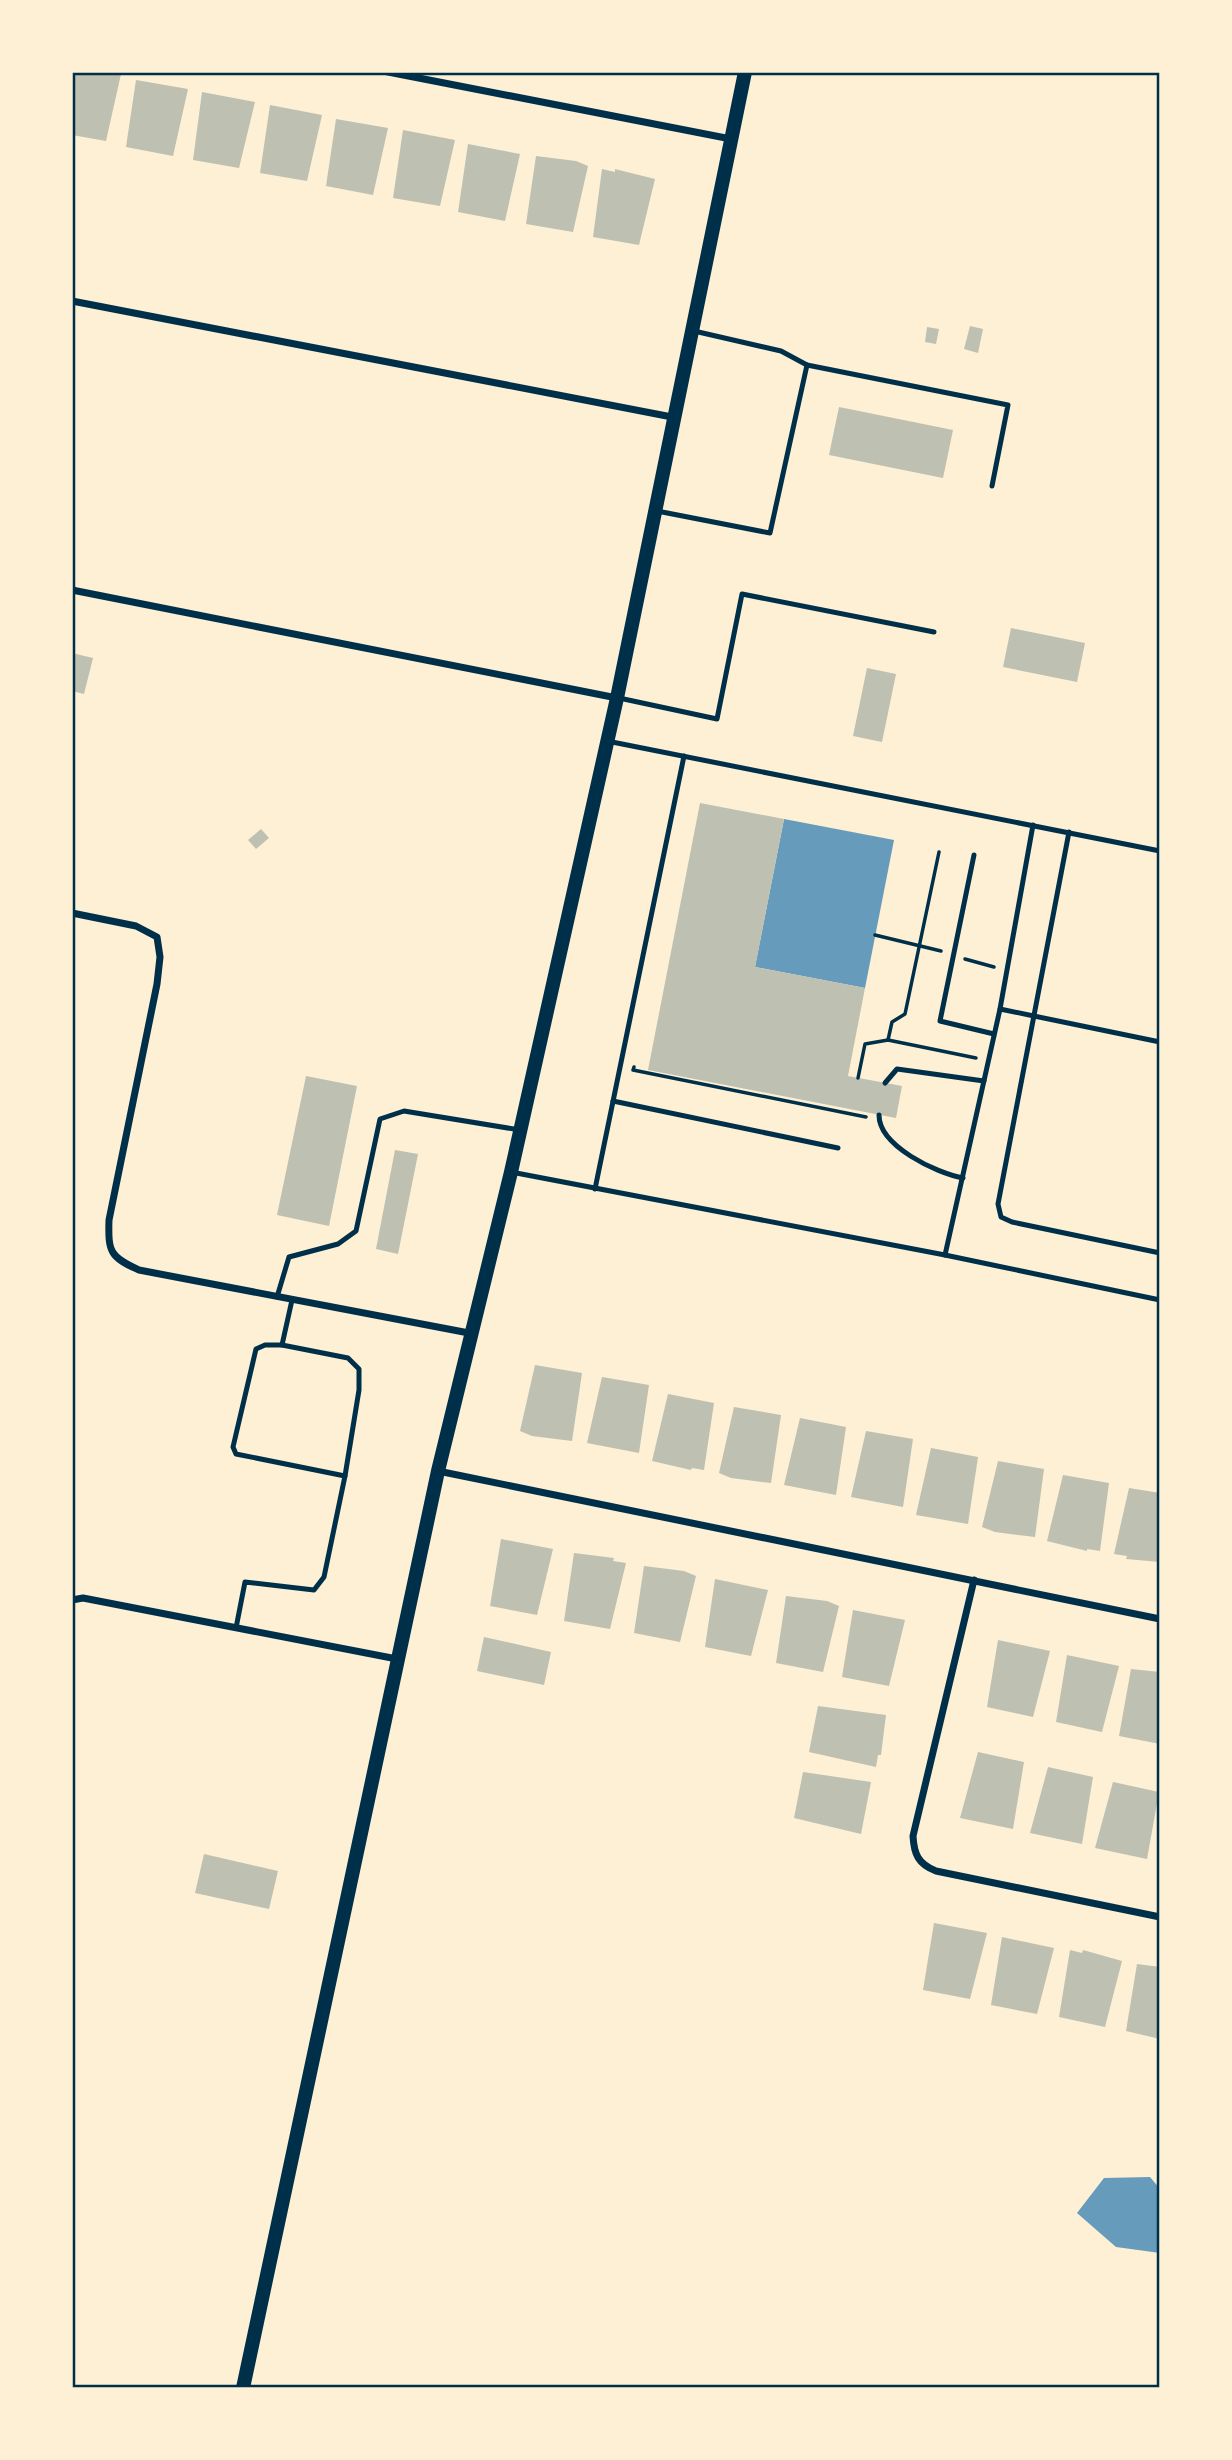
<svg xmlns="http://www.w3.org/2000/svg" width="1232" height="2460" viewBox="0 0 1232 2460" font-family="'Noto Sans',sans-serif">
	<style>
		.water { fill: #669bbc }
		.building { fill: #bec0b2 }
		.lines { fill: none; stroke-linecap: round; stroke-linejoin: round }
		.path { stroke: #003049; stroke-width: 3.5 }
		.service { stroke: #003049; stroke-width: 5 }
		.minor { stroke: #003049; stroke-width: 7 }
		.secondary { stroke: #003049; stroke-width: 14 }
		.neatline { fill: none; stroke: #003049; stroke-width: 2.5 }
	</style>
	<rect width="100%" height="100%" fill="#fdf0d5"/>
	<g class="water">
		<path d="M784,819L894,840L865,988L755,967Z"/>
		<path d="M1150,2177L1160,2189V2253L1116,2247L1077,2213L1104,2178Z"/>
	</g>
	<g class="building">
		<path d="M72,72L121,74L106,141L72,135Z"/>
		<path d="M136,80L188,89L173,156L126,147Z"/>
		<path d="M202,92L255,102L239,168L193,160Z"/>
		<path d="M270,105L322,115L307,181L260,173Z"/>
		<path d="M336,119L388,128L373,195L326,186Z"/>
		<path d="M403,130L455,140L440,206L393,198Z"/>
		<path d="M468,144L520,154L505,221L458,212Z"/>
		<path d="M536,156L576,161L588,166L573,232L526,224Z"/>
		<path d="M602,169L615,172V169L655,179L639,245L593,237Z"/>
		<path d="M970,326L983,329L978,353L964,349Z"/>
		<path d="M927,327L939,329L936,344L925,342Z"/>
		<path d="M839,407L953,430L943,478L829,455Z"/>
		<path d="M1011,628L1085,643L1077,682L1003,667Z"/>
		<path d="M72,653L93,658L84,694L72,691Z"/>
		<path d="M867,668L896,674L882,742L853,736Z"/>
		<path d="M700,803L784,819L755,967L865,988L848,1076L902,1086L896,1118L648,1070Z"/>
		<path d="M261,829L269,838L256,849L248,840Z"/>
		<path d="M306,1076L357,1086L329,1226L277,1215Z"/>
		<path d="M395,1150L418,1154L398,1254L376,1249Z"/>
		<path d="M535,1365L582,1373L572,1441L532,1436L520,1431Z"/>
		<path d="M602,1377L649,1385L639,1453L587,1443Z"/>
		<path d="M668,1394L714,1403L704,1470L692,1468L691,1470L652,1461Z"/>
		<path d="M734,1407L781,1415L771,1483L731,1478L719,1473Z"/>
		<path d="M800,1418L846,1427L836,1495L784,1485Z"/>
		<path d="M866,1431L913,1439L903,1507L851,1497Z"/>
		<path d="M931,1448L978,1457L968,1524L916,1515Z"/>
		<path d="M998,1461L1044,1469L1035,1537L995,1532L982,1527Z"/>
		<path d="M1063,1475L1109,1483L1100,1551L1087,1549V1551L1047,1541Z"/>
		<path d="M1129,1488L1160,1493V1562L1126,1559L1127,1556L1114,1554Z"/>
		<path d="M501,1539L553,1549L537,1615L490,1606Z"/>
		<path d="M574,1553L614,1558L613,1561L626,1563L610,1629L564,1621Z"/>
		<path d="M644,1566L684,1571L696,1576L680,1642L634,1633Z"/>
		<path d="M715,1579L768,1590L751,1656L705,1647Z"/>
		<path d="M786,1596L827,1601L839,1606L823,1672L776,1663Z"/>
		<path d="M853,1610L905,1620L889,1686L842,1677Z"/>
		<path d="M484,1637L551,1652L544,1685L477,1671Z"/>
		<path d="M998,1640L1050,1651L1033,1717L987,1707Z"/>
		<path d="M1067,1655L1119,1666L1102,1732L1056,1722Z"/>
		<path d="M1131,1669L1160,1672V1744L1119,1736Z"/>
		<path d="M818,1706L886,1715L881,1755H878L876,1767L809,1752Z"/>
		<path d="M978,1752L1024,1762L1013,1829L960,1818Z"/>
		<path d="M1048,1767L1093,1777L1082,1844L1030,1833Z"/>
		<path d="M803,1772L871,1782L861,1834L794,1818Z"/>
		<path d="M1113,1782L1159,1792L1147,1859L1095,1848Z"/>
		<path d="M204,1854L278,1871L269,1909L195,1893Z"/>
		<path d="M934,1923L987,1933L970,1999L923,1990Z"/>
		<path d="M1002,1937L1054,1948L1037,2014L991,2005Z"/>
		<path d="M1070,1950L1082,1953L1083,1950L1122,1961L1105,2027L1059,2017Z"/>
		<path d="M1137,1964L1160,1967V2039L1126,2031Z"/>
	</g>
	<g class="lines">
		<g class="path">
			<path d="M875,935L941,951"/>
			<path d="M965,959L994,967"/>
			<path d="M888,1040L892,1022L905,1014L939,852"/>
			<path d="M634,1067L633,1070L866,1117"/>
			<path d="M858,1078L865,1044L888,1040L976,1058"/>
		</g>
		<g class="service">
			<path d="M694,331L781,351L807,365L1008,405L992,486"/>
			<path d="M657,511L770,533L807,365"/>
			<path d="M619,698L717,719L742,594L934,632"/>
			<path d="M607,741L1160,851"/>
			<path d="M1069,832L998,1204L1001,1217L1012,1222L1160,1253"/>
			<path d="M974,855L940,1021L994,1034"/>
			<path d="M1000,1009L1160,1042"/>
			<path d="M885,1083L897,1069L984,1081"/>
			<path d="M613,1101L838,1148"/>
			<path d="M879,1115C879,1146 936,1173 963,1178"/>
			<path d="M511,1172L945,1255L1160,1300"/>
			<path d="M595,1189L684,756"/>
			<path d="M945,1255L1000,1009L1033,825"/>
			<path d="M277,1297L289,1257L338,1244L356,1231L380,1119L404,1111L520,1130"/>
			<path d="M292,1300L282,1345H265L256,1349L233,1447L236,1454L345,1476"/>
			<path d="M236,1628L245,1582L314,1590L324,1577L345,1476L359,1390V1369L348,1358L282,1345"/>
		</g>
		<g class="minor">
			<path d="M388,72L731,139"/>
			<path d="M72,301L672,417"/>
			<path d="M72,590L617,698"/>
			<path d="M72,913L136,926L157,937L160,957L157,984L109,1220C108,1252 110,1257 139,1270L469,1333"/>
			<path d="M438,1471L1160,1619"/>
			<path d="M974,1580L913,1836C914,1854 918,1864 936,1871L1160,1917"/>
			<path d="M72,1600L83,1598L397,1659"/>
		</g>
		<path class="secondary" d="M243,2388L438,1471L511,1172L617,698L745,72"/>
	</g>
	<rect width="1232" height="2460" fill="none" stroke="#fdf0d5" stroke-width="147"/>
	<rect x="74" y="74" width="1084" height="2312" class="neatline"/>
</svg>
